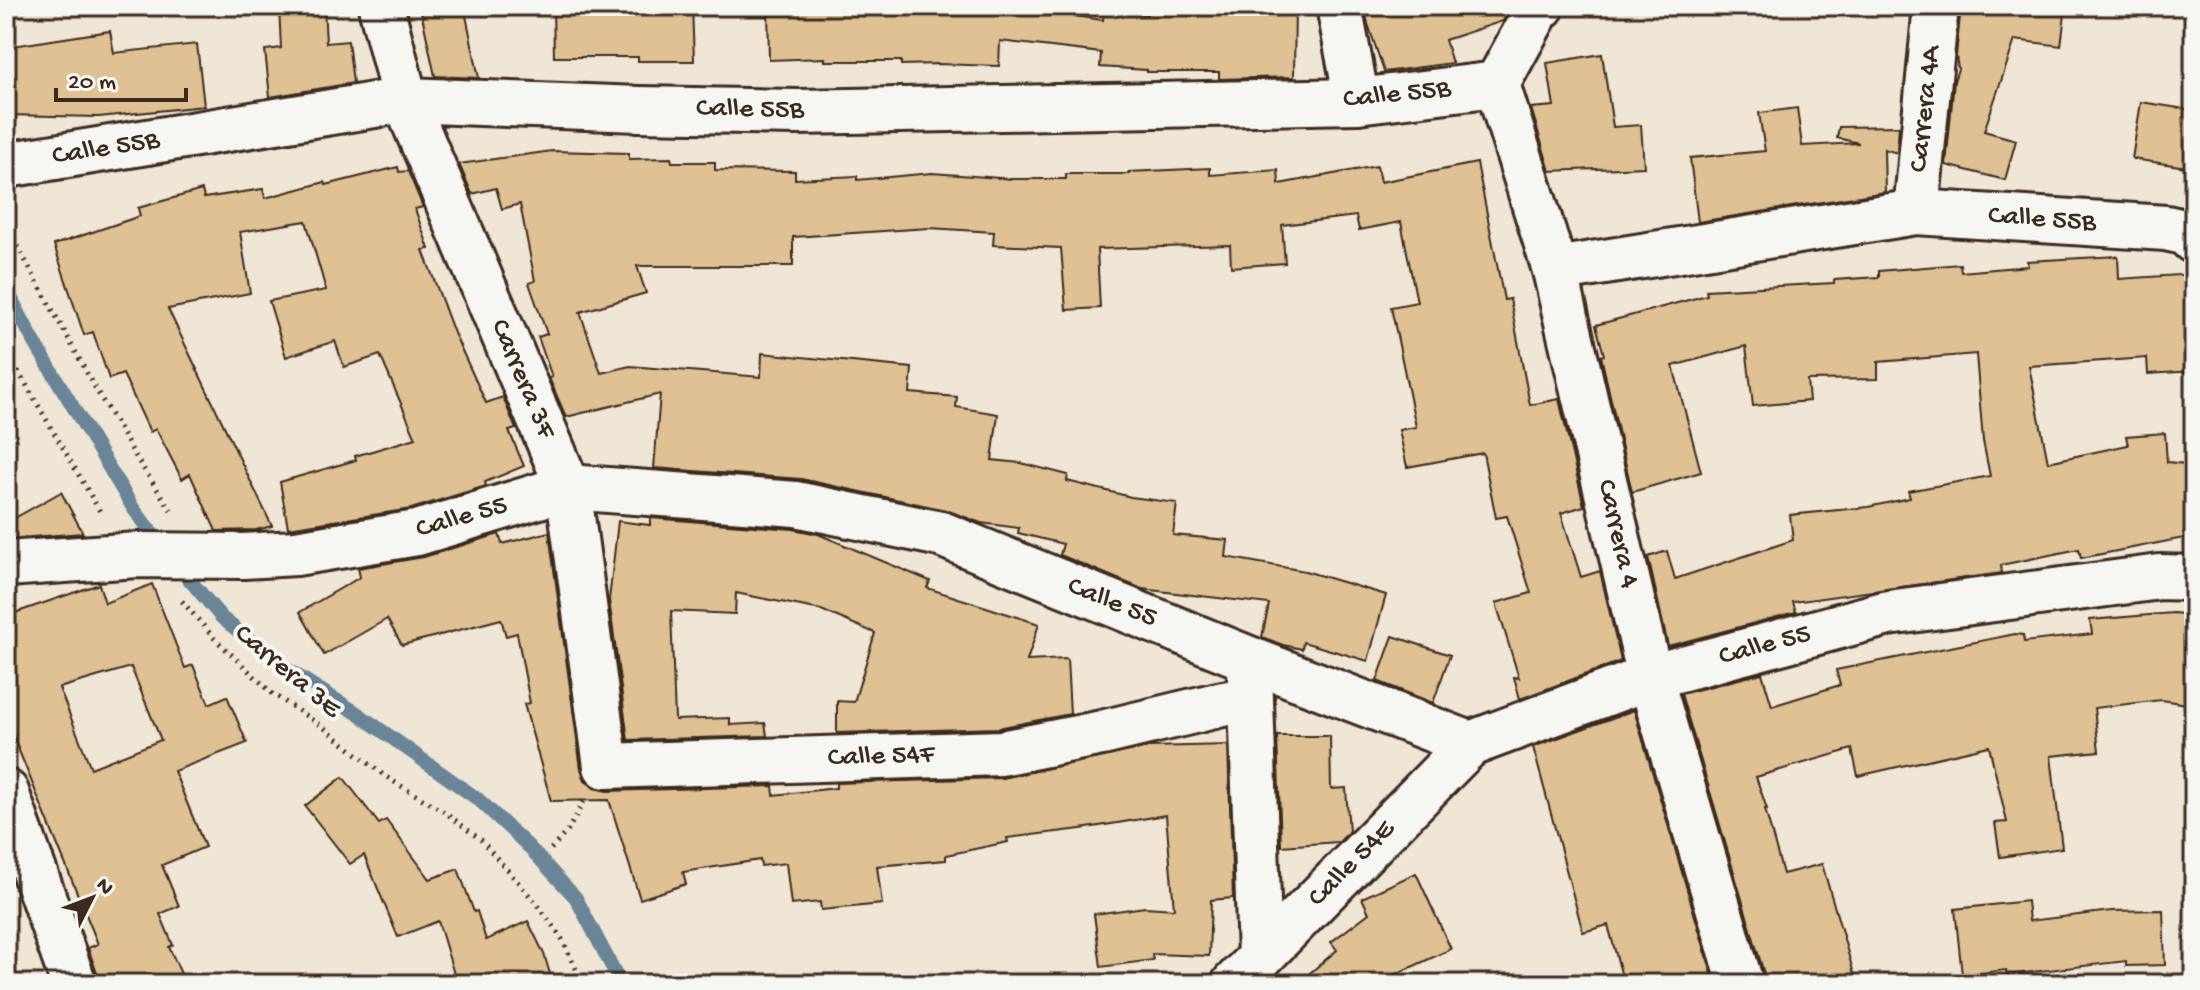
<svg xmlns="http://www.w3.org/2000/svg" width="2200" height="990" viewBox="0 0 2200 990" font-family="'Gochi Hand',sans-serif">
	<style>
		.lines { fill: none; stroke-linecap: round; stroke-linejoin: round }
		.stream { stroke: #698597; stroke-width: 14 }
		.building { fill: #dfc193; stroke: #3b2a1e; stroke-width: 2; fill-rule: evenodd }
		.street-casing { stroke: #3b2a1e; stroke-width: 50 }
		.path { stroke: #3b2a1e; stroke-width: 5; stroke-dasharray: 2 6; stroke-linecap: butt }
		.street { stroke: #f6f6f2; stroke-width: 44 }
		.labels { text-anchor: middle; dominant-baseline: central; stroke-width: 8; stroke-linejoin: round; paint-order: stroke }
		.street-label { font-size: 28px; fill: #3b2a1e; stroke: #f6f6f2 }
	</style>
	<rect width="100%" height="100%" fill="#efe6d6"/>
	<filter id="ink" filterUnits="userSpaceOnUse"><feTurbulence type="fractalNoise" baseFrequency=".0125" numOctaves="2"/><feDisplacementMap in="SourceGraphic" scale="16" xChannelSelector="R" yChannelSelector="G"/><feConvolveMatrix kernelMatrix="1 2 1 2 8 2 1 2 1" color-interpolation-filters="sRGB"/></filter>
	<g filter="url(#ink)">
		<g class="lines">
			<g class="stream">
				<path d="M6,288L31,336L133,508L162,546"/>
				<path d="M177,565L222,618L285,668L357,713L479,800L527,845L576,898L621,984"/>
			</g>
		</g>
		<g class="building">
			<path d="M279,6H324L326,43L348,41L353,83L270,97L265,50L281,48Z"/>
			<path d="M446,6H464L479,78L435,76L421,11Z"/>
			<path d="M553,6H692L694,61H638V57H554Z"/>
			<path d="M768,6H1008L1103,20L1104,11L1147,15V6H1295L1294,77L1219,79V72H1147V70L1100,67L1101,53L1000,41L999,66L937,64L901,65V61H825V58L769,60Z"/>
			<path d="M1364,6H1511L1503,21L1445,40L1452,63L1384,72L1368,24Z"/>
			<path d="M1961,6H2066L2061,46L2015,40L1984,131L2016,140L2005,180L1946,165L1954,81L1958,69L1956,56Z"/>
			<path d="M110,31L114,53L197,44L204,106L99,117L6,115V47Z"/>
			<path d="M1602,54L1613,127L1641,125L1644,167L1550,171L1531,108L1554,106L1547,63Z"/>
			<path d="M2141,102L2192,110L2187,167L2132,159Z"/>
			<path d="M1797,108L1802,146L1859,143L1837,138L1839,127L1899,126L1897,153L1884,149L1885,192L1698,222L1690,158L1765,151L1759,113Z"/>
			<path d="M552,151L629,153V159L671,158L672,162H715V170L795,171V179L857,176V180L932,173L1014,179H1066V174H1129V172L1210,168V175L1278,170L1279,184L1377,166L1380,182L1477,163L1504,300L1510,299L1530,405L1559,399L1584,506L1561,513L1581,577L1600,571L1621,661L1520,699L1514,677L1519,678L1496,603L1531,593L1507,516L1496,518L1483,453L1407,467L1399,430L1416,427L1391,307L1417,302L1401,222L1359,230L1356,216L1282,225L1285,263L1231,267L1230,245L1097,249L1100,308L1066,310L1061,248L993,245L994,232L929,228L793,237V266H637L646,293L580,312L601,373L630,366L761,377L762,353L912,368L910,393L957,397L956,407L998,414L992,460L1021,463L1068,475L1067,481L1131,497L1177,503L1173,535L1228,540L1226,557L1305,571L1386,595L1368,661L1303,642L1302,649L1283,645L1262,637L1269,604L1142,589L1060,555L1063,544L1018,533L1019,528L981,523L946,510L801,479L654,468L660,394L566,417L549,378L552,377L538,337L547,334L529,283L535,281L520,204L502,209L496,188L472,194L459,164Z"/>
			<path d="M398,167L399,172L408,171L423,207L415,209L429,249L423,250L454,333L486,403L503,397L516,429L509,431L524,466L485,482L486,486L411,509L288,528L280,482L356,460L355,456L416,438L380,355L344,367L335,341L286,357L269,301L326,290L306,221L240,232L250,293L168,309L272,526L256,530L216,531L190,474L182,479L156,429L150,432L123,374L109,379L93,332L84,335L54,245L140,216L138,208L202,190L204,198L263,189L265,198L325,182L326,185Z"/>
			<path d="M2118,256L2119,279L2194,274V371L2148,374L2147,358L2029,366L2048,462L2128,445L2126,436L2165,433L2167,462L2194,465V536L2081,558L2079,549L2001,565L2002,573L1793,602L1796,612L1668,646L1648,557L1667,551L1675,579L1793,540L1790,515L1868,507L1910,498L1908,491L1990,476L1983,441L1976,354L1878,362V379L1807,380L1809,401L1753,406L1746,346L1673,366L1701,472L1632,492L1601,356L1604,355L1596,325L1707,295L1706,290L1834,283V280L1879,277V271L1960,264L1961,272L2028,266L2027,261Z"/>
			<path d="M61,492L83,533L6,539V523Z"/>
			<path d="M650,518L793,529L818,534L930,581L927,588L1039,624L1027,661L1067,659L1070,714L998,728L837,733V701L854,702L875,633L821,610L736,593L735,614L671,611L675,720L730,718V725L765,723L767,736L628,740L609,600L618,521L650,525Z"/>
			<path d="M549,532L581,769L585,780L594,788L607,791L773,786L774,795L836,788V783L1002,778L1149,747L1228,745L1233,898L1211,900L1209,956L1152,954L1153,960L1101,967L1094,914L1145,907L1174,909L1166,815L1081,829L1007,838L1008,842L946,855V860L877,866L882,904L821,910L820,902L791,905L786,863L761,866L760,860L683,872L686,884L640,899L609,800L551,801L524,704L530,703L517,633L506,636L501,619L402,645L387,619L324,655L300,612L360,577L358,568L424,557L499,534L502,544Z"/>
			<path d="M99,584L105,603L152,584L185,668L193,665L209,704L227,696L247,743L174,771L205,847L162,865L179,906L160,914L173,945L169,947L182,976L163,984H98V976L88,948L98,944L6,719V616ZM131,667L161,740L91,768L59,688Z"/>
			<path d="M2173,613L2194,615V705L2161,700L2094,708L2099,751L2051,756L2062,848L2000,857L1995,823L2007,822L1989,746L1858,776L1852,749L1756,777L1767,809H1765L1783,874L1822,864L1857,984H1765V977L1681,694L1762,673L1772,706L1840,685L1836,670L2015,634L2023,635L2024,642L2092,634L2090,620Z"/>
			<path d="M1393,636L1450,655L1433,703L1377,681Z"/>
			<path d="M1634,710L1715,984H1624L1608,925L1583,932L1533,747Z"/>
			<path d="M1277,736H1330L1331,789L1346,788L1349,832L1339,842L1281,846Z"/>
			<path d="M343,777L379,824L386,820L430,879L458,869L474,912L477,911L486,940L528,921L544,954L553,984H457L438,921L398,937L364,855L350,864L305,806Z"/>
			<path d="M1416,873L1451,949L1375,984H1297L1337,950L1331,942L1369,913L1362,898Z"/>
			<path d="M2027,901L2029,921L2112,911L2163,910L2165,965L2126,966V961L2007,975L2006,970L1962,975L1955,909Z"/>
		</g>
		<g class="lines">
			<defs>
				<g id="street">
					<path d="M381,6L405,100L568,487L606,766L1001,753L1102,733L1218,705L1250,699"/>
					<path d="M1339,6L1357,101"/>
					<path d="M1497,84L1555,270L1650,677L1741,984"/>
					<path d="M1497,84L1538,9L1542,6"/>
					<path d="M6,165L405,100L639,109L798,112L1357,101L1497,84"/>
					<path d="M1916,212L1936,6"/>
					<path d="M1555,270L1916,212L2166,228L2184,232L2194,241"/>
					<path d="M6,564L138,555L243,556L296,553L417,533L568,487L796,504L941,534L1249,659L1470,744L1650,677L1888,613L2160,577L2194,578"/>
					<path d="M1250,671L1260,957"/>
					<path d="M6,792L74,984"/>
					<path d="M1234,984L1470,744"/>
				</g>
			</defs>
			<use href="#street" class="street-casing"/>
			<g class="path">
				<path d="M6,225L98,393L139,462L171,510"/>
				<path d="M6,350L102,515"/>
				<path d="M182,601L214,638L273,694L323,727L386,777L446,813L481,840L538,905L562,939L583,984"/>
				<path d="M551,849L568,830L584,801"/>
			</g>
			<use href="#street" class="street"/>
		</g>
	</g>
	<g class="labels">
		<g class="street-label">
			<text transform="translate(1397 95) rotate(-6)">Calle 55B</text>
			<text transform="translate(1926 109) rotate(-84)">Carrera 4A</text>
			<text transform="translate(750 110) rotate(1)">Calle 55B</text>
			<text transform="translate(106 149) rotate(-9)">Calle 55B</text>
			<text transform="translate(2042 220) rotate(4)">Calle 55B</text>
			<text transform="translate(522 379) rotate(67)">Carrera 3F</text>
			<text transform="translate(462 518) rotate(-16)">Calle 55</text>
			<text transform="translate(1617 534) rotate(77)">Carrera 4</text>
			<text transform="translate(1112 603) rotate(22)">Calle 55</text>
			<text transform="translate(1765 646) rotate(-15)">Calle 55</text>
			<text transform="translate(287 672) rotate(40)">Carrera 3E</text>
			<text transform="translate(881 757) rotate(-2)">Calle 54F</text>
			<text transform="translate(1352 864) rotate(-45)">Calle 54E</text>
		</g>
	</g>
	<rect width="2200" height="990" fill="none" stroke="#f6f6f2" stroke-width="32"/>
	<rect x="16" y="16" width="2168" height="958" fill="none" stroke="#3b2a1e" stroke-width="3" filter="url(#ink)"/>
	<g transform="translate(92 898) rotate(48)" stroke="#f6f6f2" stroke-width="6" paint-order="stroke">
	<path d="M0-6L14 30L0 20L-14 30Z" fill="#3b2a1e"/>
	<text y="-12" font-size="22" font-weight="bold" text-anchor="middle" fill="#3b2a1e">N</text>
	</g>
	<path d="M56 88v12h130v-12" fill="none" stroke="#3b2a1e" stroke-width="4"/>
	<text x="68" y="88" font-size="24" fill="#3b2a1e" stroke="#f6f6f2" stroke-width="6" paint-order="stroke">20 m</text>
</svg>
